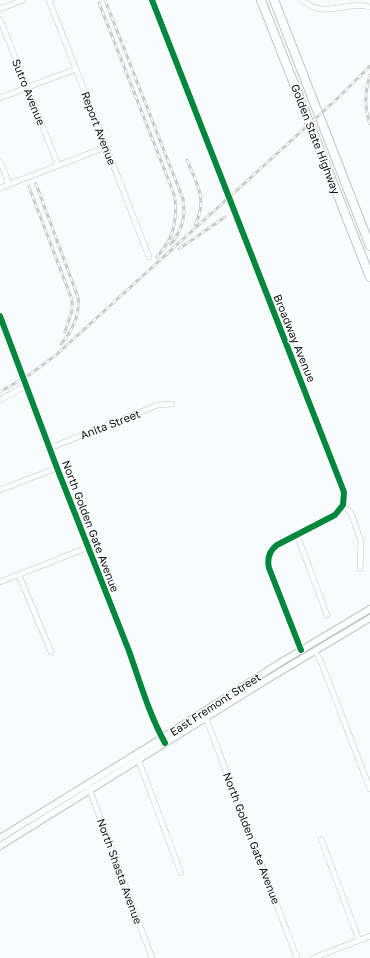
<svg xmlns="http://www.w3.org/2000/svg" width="370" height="958" viewBox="0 0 370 958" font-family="'Golos Text',sans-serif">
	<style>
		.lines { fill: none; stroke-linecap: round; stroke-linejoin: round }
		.minor-casing { stroke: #c0c4c5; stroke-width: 6 }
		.major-casing { stroke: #c0c4c5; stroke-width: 8 }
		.highway-casing { stroke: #c0c4c5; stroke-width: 10 }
		.minor { stroke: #feffff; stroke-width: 5 }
		.major { stroke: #feffff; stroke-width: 6 }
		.highway { stroke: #feffff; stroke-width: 8 }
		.rail-casing { stroke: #cacbcb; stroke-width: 3 }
		.rail { stroke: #fff; stroke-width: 1.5; stroke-dasharray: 4.5; stroke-linecap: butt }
		.cycleway-casing { stroke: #fff; stroke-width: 8 }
		.cycleway { stroke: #00873e; stroke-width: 6 }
		.labels { text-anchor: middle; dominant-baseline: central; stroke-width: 3; stroke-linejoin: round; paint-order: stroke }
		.street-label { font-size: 11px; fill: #0f1415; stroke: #fff }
	</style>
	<rect width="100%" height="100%" fill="#f9fcfd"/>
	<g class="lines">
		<defs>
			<g id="minor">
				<path d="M49,0L149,257"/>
				<path d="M152,0L344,492L343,505L335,515L277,545C269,551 267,559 269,568L301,650"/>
				<path d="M302,0C325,20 347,0 370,7"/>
				<path d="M0,9L23,0"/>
				<path d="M0,19L58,165"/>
				<path d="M0,98L76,69"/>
				<path d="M0,161L9,184"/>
				<path d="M0,188L106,147"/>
				<path d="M0,316L57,468L129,651L159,733L164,740"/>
				<path d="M0,400L27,385"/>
				<path d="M50,448L158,405L172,404"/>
				<path d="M0,490L57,468"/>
				<path d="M343,505L351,513L361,541L360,569"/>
				<path d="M297,535L327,615"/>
				<path d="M19,575L51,652"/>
				<path d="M0,582L89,547"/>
				<path d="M315,651L322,664L370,789"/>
				<path d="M206,718L297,958"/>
				<path d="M137,756L181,873"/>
				<path d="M89,788L152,958"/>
				<path d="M321,839L359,940"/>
				<path d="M313,958L370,936"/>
			</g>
			<g id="major">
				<path d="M0,838L162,738L278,664L370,609"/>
				<path d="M0,846L273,676L370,618"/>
			</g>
			<g id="highway">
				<path d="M261,0L370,277"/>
				<path d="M274,0L370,246"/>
			</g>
		</defs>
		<use href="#minor" class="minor-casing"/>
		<use href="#major" class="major-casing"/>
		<use href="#highway" class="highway-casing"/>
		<use href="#minor" class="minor"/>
		<use href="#major" class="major"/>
		<use href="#highway" class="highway"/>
		<defs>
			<g id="rail">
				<path d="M105,0L183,199C186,217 182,230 171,244"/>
				<path d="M99,3L174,194C177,208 176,228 168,242C165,247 161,252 157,257"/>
				<path d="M370,75C365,91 364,108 370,124"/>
				<path d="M187,160C197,184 208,200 195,225"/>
				<path d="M36,184L78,297C80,315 73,330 61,344"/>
				<path d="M29,187L72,300V311L65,332"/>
				<path d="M179,249L225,217"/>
				<path d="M0,392L29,375L56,355L339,97L370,66"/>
			</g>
		</defs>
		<use href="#rail" class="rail-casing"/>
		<use href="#rail" class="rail"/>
		<defs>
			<g id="cycleway">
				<path d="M152,0L344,492L343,505L335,515L277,545C269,551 267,559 269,568L301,650"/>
				<path d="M0,316L57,468L129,651C140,682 149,714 165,743"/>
			</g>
		</defs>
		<use href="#cycleway" class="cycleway-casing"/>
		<use href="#cycleway" class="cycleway"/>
	</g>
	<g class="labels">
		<g class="street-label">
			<text transform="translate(29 92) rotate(68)">Sutro Avenue</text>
			<text transform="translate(99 128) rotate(69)">Report Avenue</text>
			<text transform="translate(316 139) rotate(69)">Golden State Highway</text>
			<text transform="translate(295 338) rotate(68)">Broadway Avenue</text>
			<text transform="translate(110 424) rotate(-21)">Anita Street</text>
			<text transform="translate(91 526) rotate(69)">North Golden Gate Avenue</text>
			<text transform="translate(215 704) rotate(-33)">East Fremont Street</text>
			<text transform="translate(252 838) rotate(69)">North Golden Gate Avenue</text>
			<text transform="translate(120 871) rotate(70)">North Shasta Avenue</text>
		</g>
	</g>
</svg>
